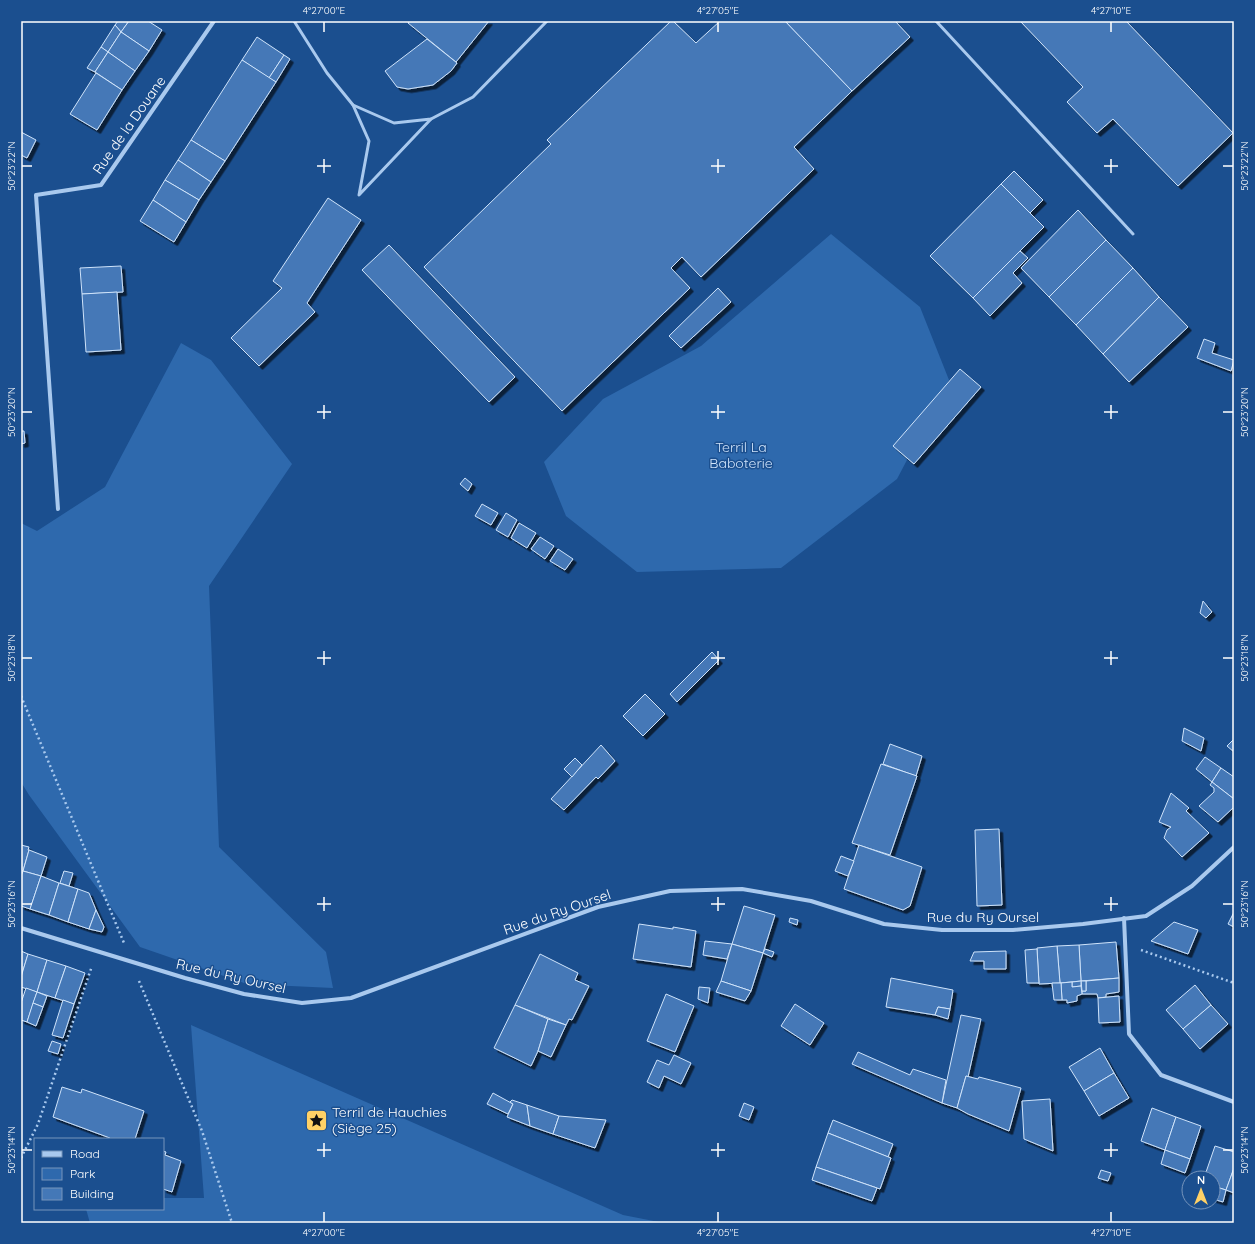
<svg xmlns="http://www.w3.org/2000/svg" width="1255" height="1244" viewBox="0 0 1255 1244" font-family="Quicksand,sans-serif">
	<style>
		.green { fill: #2e69ad }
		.building { fill: #4478b7; stroke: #cfe3fa; filter: url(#shadow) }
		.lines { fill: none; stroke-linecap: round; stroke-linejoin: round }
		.path { stroke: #a9c9ee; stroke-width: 2.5; stroke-dasharray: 2 3; stroke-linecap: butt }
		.lane { stroke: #a9c9ee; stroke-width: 3 }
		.street { stroke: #a9c9ee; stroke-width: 4 }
		.ticks { fill: none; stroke: #fff; stroke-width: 1.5 }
		.labels { text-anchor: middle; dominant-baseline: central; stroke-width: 3; stroke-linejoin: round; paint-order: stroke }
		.street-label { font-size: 14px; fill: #fff; stroke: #1b4f8f }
		.park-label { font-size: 14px; fill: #cfe3fa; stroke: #1b4f8f }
		.poi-label { font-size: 14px; fill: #fff; stroke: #1b4f8f; text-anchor: start }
		.neatline { fill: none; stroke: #fff; stroke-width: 1.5 }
		.ticks-label { font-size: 10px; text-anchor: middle; fill: #fff }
	</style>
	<defs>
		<filter id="shadow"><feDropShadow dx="3.5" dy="3.5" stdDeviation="0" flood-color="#0009"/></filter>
	</defs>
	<rect width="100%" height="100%" fill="#1b4f8f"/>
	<g class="green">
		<path d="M831,234L920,307L949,380L897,479L781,568L637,572L566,516L544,462L603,399L701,346Z"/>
		<path d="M181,343L211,360L292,464L209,586L219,847L326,952L333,988L247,984L140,947L29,795L21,782V523L37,531L105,487Z"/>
		<path d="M191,1025L623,1215L664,1223H90L86,1209H163V1198H204Z"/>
	</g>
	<g class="building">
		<path d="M118,21H129L121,32L115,25Z"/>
		<path d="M129,21H148L162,30L149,51L121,32Z"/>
		<path d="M409,21H489L456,62L408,23Z"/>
		<path d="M671,21H673L696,43L720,21H785L852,91L794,147L814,169L701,277L682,257L671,268L690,288L562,411L424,267L551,144L547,140Z"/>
		<path d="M785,21H895L910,37L852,91Z"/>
		<path d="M1020,21H1126L1233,133L1178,186L1113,119L1097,133L1067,102L1083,87Z"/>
		<path d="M115,25L121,32L108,52L101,47Z"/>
		<path d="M121,32L149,51L135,71L108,52Z"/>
		<path d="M257,37L284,55L269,78L242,60Z"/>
		<path d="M427,39L457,63L451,71L433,85L408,89L397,87L385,71Z"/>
		<path d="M101,47L108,52L95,72L87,68Z"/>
		<path d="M108,52L135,71L122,90L95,72Z"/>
		<path d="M284,55L290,59L276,82L269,78Z"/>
		<path d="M242,60L276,82L225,161L191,140Z"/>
		<path d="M96,73L122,90L97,130L70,114Z"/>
		<path d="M21,132L36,140L27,158L21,155Z"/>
		<path d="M191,140L225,161L211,182L178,160Z"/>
		<path d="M178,160L211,182L199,200L165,180Z"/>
		<path d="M1014,171L1043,200L1030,213L1001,184Z"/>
		<path d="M165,180L199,200L186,222L153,200Z"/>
		<path d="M1001,184L1044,227L973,298L930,256Z"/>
		<path d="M328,198L361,220L307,303L315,312L259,366L231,338L282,288L273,281Z"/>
		<path d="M153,200L186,222L174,242L140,221Z"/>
		<path d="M1078,210L1106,240L1049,297L1021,268Z"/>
		<path d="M1106,240L1133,268L1076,325L1049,297Z"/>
		<path d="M389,245L515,377L489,402L362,270Z"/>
		<path d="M1020,251L1028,258L1013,273L1022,283L990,316L973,298Z"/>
		<path d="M121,266L123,292L82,294L80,268Z"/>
		<path d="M1133,268L1159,297L1103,354L1076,325Z"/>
		<path d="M718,288L731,302L681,348L669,336Z"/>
		<path d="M117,292L121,350L86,352L82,294Z"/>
		<path d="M1159,297L1188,327L1129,382L1103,354Z"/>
		<path d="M1204,339L1215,343L1212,353L1234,360L1231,371L1197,358Z"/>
		<path d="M960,369L981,387L914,464L893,446Z"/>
		<path d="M21,431H24L25,443L21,444Z"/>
		<path d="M465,478L472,484L468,491L460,484Z"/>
		<path d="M482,504L498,513L491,525L475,516Z"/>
		<path d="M506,513L517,520L508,537L496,530Z"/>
		<path d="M519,523L536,533L527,548L511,538Z"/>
		<path d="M540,537L554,546L545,559L531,549Z"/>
		<path d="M558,549L573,559L565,570L550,561Z"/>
		<path d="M1203,601L1212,612L1206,618L1200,613Z"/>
		<path d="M712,652L719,660L677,702L670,694Z"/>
		<path d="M645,694L665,714L643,736L623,716Z"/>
		<path d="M1184,728L1204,738L1201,751L1182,741Z"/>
		<path d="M1234,739V752L1227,746Z"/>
		<path d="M890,744L922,756L916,776L883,764Z"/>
		<path d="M601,745L615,761L598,779L596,777L564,810L551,799Z"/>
		<path d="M1205,757L1221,768L1212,782L1196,769Z"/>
		<path d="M575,758L582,765L572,777L564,769Z"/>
		<path d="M881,764L917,776L890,855L852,843Z"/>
		<path d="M1221,768L1234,777V799L1212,782Z"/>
		<path d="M1212,782L1234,799V807L1218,822L1199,806L1214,792V788L1210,785Z"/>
		<path d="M1171,793L1189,808L1186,811L1209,833L1182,857L1164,838L1167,830L1171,827L1159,822Z"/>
		<path d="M999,829L1002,905L977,906L975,830Z"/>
		<path d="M21,845L29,847L28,850H29L23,871L21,870Z"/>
		<path d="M859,845L922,867L910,906L903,910L844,889Z"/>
		<path d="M29,850L47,857L41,876L23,871Z"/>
		<path d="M841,856L854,861L848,876L835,871Z"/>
		<path d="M23,871L41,876L30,909L21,906V876Z"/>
		<path d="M64,871L73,873L69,886L60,883Z"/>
		<path d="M41,876L59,883L49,915L30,909Z"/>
		<path d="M59,883L78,889L68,922L49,915Z"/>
		<path d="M78,889L89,893L96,910L89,929L68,922Z"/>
		<path d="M744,906L775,915L763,953L732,944Z"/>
		<path d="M96,910L104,927L102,932L89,929Z"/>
		<path d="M1234,912V927L1228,924Z"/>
		<path d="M790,918L798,920L797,925L789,922Z"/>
		<path d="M1174,922L1198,930L1188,954L1151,941Z"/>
		<path d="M639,924L673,929V927L696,931L691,967L633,959Z"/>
		<path d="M705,941L732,944L727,959L703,955Z"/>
		<path d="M1116,942L1119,978L1081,981L1079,945Z"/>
		<path d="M732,944L763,953L751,991L721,981Z"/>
		<path d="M1079,945L1081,981L1060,983L1057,946Z"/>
		<path d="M1057,946L1060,983L1039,984L1037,948Z"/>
		<path d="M765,949L774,952L772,957L763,953Z"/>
		<path d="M1037,949L1039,983H1027L1025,950Z"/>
		<path d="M21,951L28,954L21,977Z"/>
		<path d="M1006,951V969H984V961H970L974,952Z"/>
		<path d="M28,954L47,960L37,992L21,987V977Z"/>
		<path d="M540,954L578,973L575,980L589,986L572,1020L569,1019L566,1025L515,1005Z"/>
		<path d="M47,960L66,966L55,998L37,992Z"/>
		<path d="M66,966L85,973L74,1004L55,998Z"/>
		<path d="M891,978L953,990L950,1009L938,1007L935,1015L886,1007Z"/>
		<path d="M1119,978V992L1106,994V997L1098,998L1097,994H1082V991H1086V981Z"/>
		<path d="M721,981L751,991L745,1001L716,992Z"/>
		<path d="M1081,981H1086V991H1082Z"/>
		<path d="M1081,981V986L1072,987V982Z"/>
		<path d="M1072,982V987L1081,986L1082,994L1077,996V1001L1067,1003V1000H1062L1061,983Z"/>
		<path d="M1052,983H1061L1062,1000H1054Z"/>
		<path d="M1195,985L1211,1005L1183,1029L1166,1010Z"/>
		<path d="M699,987L710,988L708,1003L698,999Z"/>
		<path d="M26,988L37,992L27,1022L21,1020V1003Z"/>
		<path d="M37,992L47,996L43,1007L33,1003Z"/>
		<path d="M666,994L694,1006L675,1052L647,1041Z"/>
		<path d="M1119,996L1120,1022L1099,1023L1098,998Z"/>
		<path d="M63,1000L74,1004L63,1038L52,1035Z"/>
		<path d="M33,1003L43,1007L36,1026L27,1022Z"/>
		<path d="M795,1004L824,1023L810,1045L781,1026Z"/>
		<path d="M515,1005L548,1019L538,1051L531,1066L494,1048Z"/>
		<path d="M1211,1005L1228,1024L1200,1049L1183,1029Z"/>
		<path d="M938,1007L950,1009L948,1019L935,1015Z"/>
		<path d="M961,1015L981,1019L968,1077L966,1076L957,1108L942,1103Z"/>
		<path d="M548,1019L566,1025L551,1057L538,1051Z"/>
		<path d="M52,1041L61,1044L58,1054L48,1051Z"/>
		<path d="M1100,1048L1114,1073L1084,1091L1069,1067Z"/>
		<path d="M858,1052L910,1075L913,1069L946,1080L942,1103L852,1064Z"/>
		<path d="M674,1055L691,1063L681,1084L664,1076L659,1088L647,1082L657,1060L669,1065Z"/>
		<path d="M1114,1073L1129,1098L1099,1116L1084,1091Z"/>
		<path d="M966,1076L978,1079L979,1077L1021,1088L1009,1131L968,1114L957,1108Z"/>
		<path d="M62,1087L81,1093L82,1089L144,1111L135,1139H110V1138L53,1117Z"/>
		<path d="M493,1093L513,1104L508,1114L487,1104Z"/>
		<path d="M1050,1099L1053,1151L1024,1139L1022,1101Z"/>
		<path d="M512,1100L527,1105L530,1126L507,1117L513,1104L510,1102Z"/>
		<path d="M744,1103L754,1107L749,1120L739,1116Z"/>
		<path d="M527,1105L559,1116L553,1134L530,1126Z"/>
		<path d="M1152,1108L1176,1117L1165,1150L1141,1141Z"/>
		<path d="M559,1116L606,1120L595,1148L553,1134Z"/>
		<path d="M1176,1117L1201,1126L1190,1159L1165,1150Z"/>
		<path d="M833,1120L893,1144L888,1157L828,1133Z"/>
		<path d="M828,1133L891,1158L880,1189L816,1167Z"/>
		<path d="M1215,1146L1234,1152V1168L1226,1190L1213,1186V1178H1204Z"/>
		<path d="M1165,1150L1190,1159L1185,1173L1161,1164Z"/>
		<path d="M163,1151L166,1152L165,1155L181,1161L172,1192L163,1189Z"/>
		<path d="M816,1167L877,1188L872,1201L812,1180Z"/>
		<path d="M1234,1168V1193L1226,1190Z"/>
		<path d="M1101,1170L1111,1173L1108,1181L1098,1178Z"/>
		<path d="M1213,1186L1226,1190L1223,1202L1213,1199Z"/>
	</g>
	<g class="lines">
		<g class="path">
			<path d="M21,696L124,943"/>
			<path d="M1141,950L1234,983"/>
			<path d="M139,981L202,1131L232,1223"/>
			<path d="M21,1158L38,1124L92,966"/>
		</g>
		<g class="lane">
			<path d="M294,21L327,73L353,105L394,123L431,119L473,97L547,21"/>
			<path d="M936,21L1133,234"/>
			<path d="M353,105L369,141L359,195L431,119"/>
		</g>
		<g class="street">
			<path d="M58,509L36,195L101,185L214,21"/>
			<path d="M1124,918L1129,1034L1161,1075L1234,1102"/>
			<path d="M21,928L185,978L244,994L302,1003L351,998L598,907L670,891L742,889L811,901L884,924L942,930H1013L1083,924L1146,916L1192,886L1234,847"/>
		</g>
	</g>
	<path class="ticks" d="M324,22V32M718,22V32M1111,22V32M324,159V173M718,159V173M1111,159V173M22,166H32M317,166H331M711,166H725M1104,166H1118M1223,166H1233M324,405V419M718,405V419M1111,405V419M22,412H32M317,412H331M711,412H725M1104,412H1118M1223,412H1233M324,651V665M718,651V665M1111,651V665M22,658H32M317,658H331M711,658H725M1104,658H1118M1223,658H1233M324,897V911M718,897V911M1111,897V911M22,904H32M317,904H331M711,904H725M1104,904H1118M1223,904H1233M324,1143V1157M718,1143V1157M1111,1143V1157M22,1150H32M317,1150H331M711,1150H725M1104,1150H1118M1223,1150H1233M324,1212V1222M718,1212V1222M1111,1212V1222"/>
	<defs>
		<symbol id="sight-square" viewBox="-11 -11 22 22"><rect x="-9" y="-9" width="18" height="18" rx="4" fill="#ffd166" stroke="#1b4f8f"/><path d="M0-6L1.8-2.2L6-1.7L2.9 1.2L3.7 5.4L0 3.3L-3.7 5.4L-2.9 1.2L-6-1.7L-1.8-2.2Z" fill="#111"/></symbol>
	</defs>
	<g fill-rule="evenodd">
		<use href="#sight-square" x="304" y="1108" width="25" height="25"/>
	</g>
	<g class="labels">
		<g class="street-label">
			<text transform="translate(129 125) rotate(-55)">Rue de la Douane</text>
			<text transform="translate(557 912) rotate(-19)">Rue du Ry Oursel</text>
			<text x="983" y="917">Rue du Ry Oursel</text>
			<text transform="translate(231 976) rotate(13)">Rue du Ry Oursel</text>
		</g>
		<g class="park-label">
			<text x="741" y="447">Terril La<tspan x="741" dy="16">Baboterie</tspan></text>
		</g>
		<g class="poi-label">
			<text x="332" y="1112">Terril de Hauchies<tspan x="332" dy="16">(Siège 25)</tspan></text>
		</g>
	</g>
	<rect width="1255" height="1244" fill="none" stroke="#1b4f8f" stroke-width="44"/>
	<rect x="34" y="1138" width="130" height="72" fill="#1b4f8f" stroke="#7695bc"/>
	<rect x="42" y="1151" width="20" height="6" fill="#a9c9ee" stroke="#7695bc"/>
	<text x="70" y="1158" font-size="12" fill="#ffffff">Road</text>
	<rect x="42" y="1168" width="20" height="12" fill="#2e69ad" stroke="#7695bc"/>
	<text x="70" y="1178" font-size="12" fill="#ffffff">Park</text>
	<rect x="42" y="1188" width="20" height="12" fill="#4478b7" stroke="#7695bc"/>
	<text x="70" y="1198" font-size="12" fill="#ffffff">Building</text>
	<g transform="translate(1201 1190)"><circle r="19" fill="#1b4f8f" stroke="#7695bc"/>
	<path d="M0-3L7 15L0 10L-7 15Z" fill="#ffd166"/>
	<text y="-6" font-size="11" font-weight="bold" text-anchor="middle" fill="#ffffff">N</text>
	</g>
	<rect x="22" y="22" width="1211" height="1200" class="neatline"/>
	<g class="ticks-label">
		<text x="324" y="14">4°27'00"E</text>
		<text x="718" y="14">4°27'05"E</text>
		<text x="1111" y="14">4°27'10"E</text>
		<text transform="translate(11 166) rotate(-90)" y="4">50°23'22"N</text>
		<text transform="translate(1244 166) rotate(-90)" y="4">50°23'22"N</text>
		<text transform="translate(11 412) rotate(-90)" y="4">50°23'20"N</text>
		<text transform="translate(1244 412) rotate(-90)" y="4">50°23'20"N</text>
		<text transform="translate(11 658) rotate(-90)" y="4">50°23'18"N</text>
		<text transform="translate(1244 658) rotate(-90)" y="4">50°23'18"N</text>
		<text transform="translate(11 904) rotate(-90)" y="4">50°23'16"N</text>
		<text transform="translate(1244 904) rotate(-90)" y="4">50°23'16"N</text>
		<text transform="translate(11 1150) rotate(-90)" y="4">50°23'14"N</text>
		<text transform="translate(1244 1150) rotate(-90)" y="4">50°23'14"N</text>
		<text x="324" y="1236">4°27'00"E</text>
		<text x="718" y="1236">4°27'05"E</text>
		<text x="1111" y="1236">4°27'10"E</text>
	</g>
</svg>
